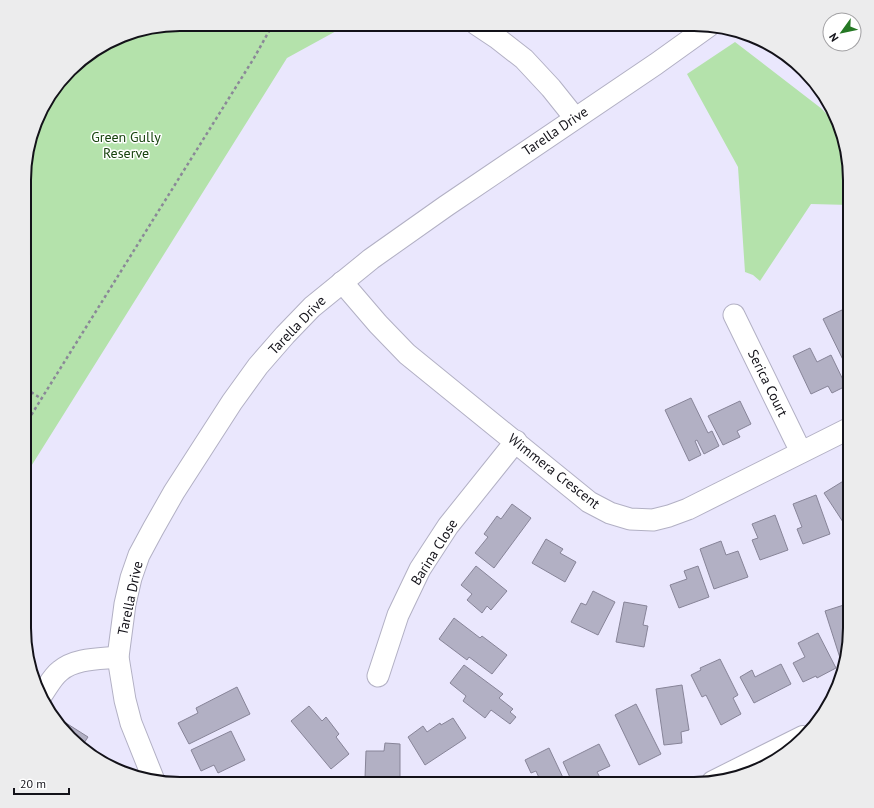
<svg xmlns="http://www.w3.org/2000/svg" width="874" height="808" viewBox="0 0 874 808" font-family="'PT Sans',sans-serif">
	<style>
		.green { fill: #b4e2ab }
		.building { fill: #b2b0c4; stroke: #878498 }
		.lines { fill: none; stroke-linecap: round; stroke-linejoin: round }
		.minor-casing { stroke: #b2b0c4; stroke-width: 23 }
		.tertiary-casing { stroke: #b2b0c4; stroke-width: 24 }
		.path { stroke: #8a8897; stroke-width: 2.5; stroke-dasharray: 3 3; stroke-linecap: butt }
		.minor { stroke: #fff; stroke-width: 21 }
		.tertiary { stroke: #fff; stroke-width: 22 }
		.labels { text-anchor: middle; dominant-baseline: central; stroke-width: 3; stroke-linejoin: round; paint-order: stroke }
		.street-label { font-size: 14px; fill: #131219; stroke: #fff }
		.park-label { font-size: 14px; fill: #18440f; stroke: #fff }
		.rim { fill: none; stroke: #131219; stroke-width: 2 }
	</style>
	<rect width="100%" height="100%" fill="#eae7fd"/>
	<g class="green">
		<path d="M180,24H349L287,58L25,476L27,150L45,102L77,63L130,32Z"/>
		<path d="M735,42L822,109L840,129L850,170V205L811,204L760,281L753,275L745,272L738,167L687,74Z"/>
	</g>
	<g class="building">
		<path d="M842,310L850,326V374L823,319Z"/>
		<path d="M810,348L817,362L831,355L846,386L832,393L828,386L811,394L793,356Z"/>
		<path d="M691,398L708,433L712,431L719,446L704,454L697,440L695,441L701,455L689,461L665,410Z"/>
		<path d="M740,401L751,424L737,431L740,437L723,445L708,416Z"/>
		<path d="M845,480L850,488V522L845,525L824,493Z"/>
		<path d="M816,495L830,534L803,544L797,529L802,527L793,504Z"/>
		<path d="M512,504L531,518L494,568L475,553L488,537L484,534L497,516L501,519Z"/>
		<path d="M775,515L788,550L760,560L752,540L758,538L752,524Z"/>
		<path d="M546,539L563,549L560,553L576,562L565,582L532,563Z"/>
		<path d="M721,541L726,555L738,551L748,577L714,589L700,549Z"/>
		<path d="M476,566L507,591L491,610L487,606L482,613L467,600L472,594L461,585Z"/>
		<path d="M698,566L709,597L679,608L670,585L687,579L684,571Z"/>
		<path d="M593,591L615,602L598,635L571,622L581,603L586,605Z"/>
		<path d="M624,602L647,606L643,625L648,626L644,647L616,642Z"/>
		<path d="M850,603V628L842,661H841L825,611Z"/>
		<path d="M454,618L480,638L482,636L507,655L492,674L469,657L467,660L439,639Z"/>
		<path d="M24,628L31,632L25,641L24,638Z"/>
		<path d="M818,633L836,668L817,678L816,676L803,682L793,663L805,657L798,643Z"/>
		<path d="M720,659L738,695L733,698L741,714L721,725L706,695L702,697L691,675L701,670L700,668Z"/>
		<path d="M781,664L791,684L754,703L740,677L752,670L755,677Z"/>
		<path d="M464,665L503,694L499,698L513,709L510,712L516,717L510,724L491,710L485,718L463,701L466,696L450,683Z"/>
		<path d="M682,685L689,730L681,732L682,743L664,745L656,689Z"/>
		<path d="M237,687L250,714L189,744L178,723L198,713L196,708Z"/>
		<path d="M636,704L661,754L639,765L615,715Z"/>
		<path d="M309,706L322,721L326,717L339,734L336,737L349,754L331,769L291,721Z"/>
		<path d="M453,718L466,738L425,765L408,737L423,726L427,732L440,723L441,725Z"/>
		<path d="M66,723L88,737L82,746L63,731L62,729Z"/>
		<path d="M231,731L245,760L218,773L214,765L201,771L191,750Z"/>
		<path d="M385,743L400,744V778H365L366,751H384Z"/>
		<path d="M599,744L610,766L597,772L603,783L573,784L563,762Z"/>
		<path d="M549,748L566,784H537L541,782L536,771L531,773L525,760Z"/>
	</g>
	<g class="lines">
		<defs>
			<g id="minor">
				<path d="M476,24L497,38L524,59L551,88L575,118"/>
				<path d="M342,282L378,324L407,354L589,502L610,513L630,519L653,520L669,516L688,509L850,428"/>
				<path d="M734,315L801,452"/>
				<path d="M378,676L398,615L420,569L448,526L516,441"/>
				<path d="M41,696C47,688 52,677 60,671C75,658 100,659 118,657"/>
				<path d="M153,778L131,723L125,700L118,657L125,604L131,578L139,555L153,529L174,492L232,402L258,366L285,335L312,307L371,259L446,206L656,64L709,26"/>
			</g>
			<path id="tertiary" d="M713,782L803,737"/>
		</defs>
		<use href="#minor" class="minor-casing"/>
		<use href="#tertiary" class="tertiary-casing"/>
		<g class="path">
			<path d="M26,389L42,399"/>
			<path d="M25,425L254,58L273,24"/>
		</g>
		<use href="#minor" class="minor"/>
		<use href="#tertiary" class="tertiary"/>
	</g>
	<g class="labels">
		<g class="street-label">
			<text transform="translate(555 131) rotate(-34)">Tarella Drive</text>
			<text transform="translate(297 325) rotate(-46)">Tarella Drive</text>
			<text transform="translate(768 383) rotate(64)">Serica Court</text>
			<text transform="translate(554 471) rotate(38)">Wimmera Crescent</text>
			<text transform="translate(434 552) rotate(-58)">Barina Close</text>
			<text transform="translate(130 598) rotate(-78)">Tarella Drive</text>
		</g>
		<g class="park-label">
			<text x="126" y="137">Green Gully<tspan x="126" dy="16">Reserve</tspan></text>
		</g>
	</g>
	<path d="M0 0H874V808H0ZM180 31H694A149 149 0 0 1 843 180V628A149 149 0 0 1 694 777H180A149 149 0 0 1 31 628V180A149 149 0 0 1 180 31Z" fill="#ececed" fill-rule="evenodd"/>
	<path class="rim" d="M180 31H694A149 149 0 0 1 843 180V628A149 149 0 0 1 694 777H180A149 149 0 0 1 31 628V180A149 149 0 0 1 180 31Z"/>
	<g transform="translate(842 32) rotate(237)"><circle r="19" fill="#ffffff" stroke="#a1a0a3"/>
	<path d="M0-3L7 15L0 10L-7 15Z" fill="#257824"/>
	<text y="-6" font-size="11" font-weight="bold" text-anchor="middle" fill="#131219">N</text>
	</g>
	<path d="M14 788v6h55v-6" fill="none" stroke="#131219" stroke-width="2"/>
	<text x="20" y="788" font-size="12" fill="#131219" stroke="#ffffff" stroke-width="3" paint-order="stroke">20 m</text>
</svg>
